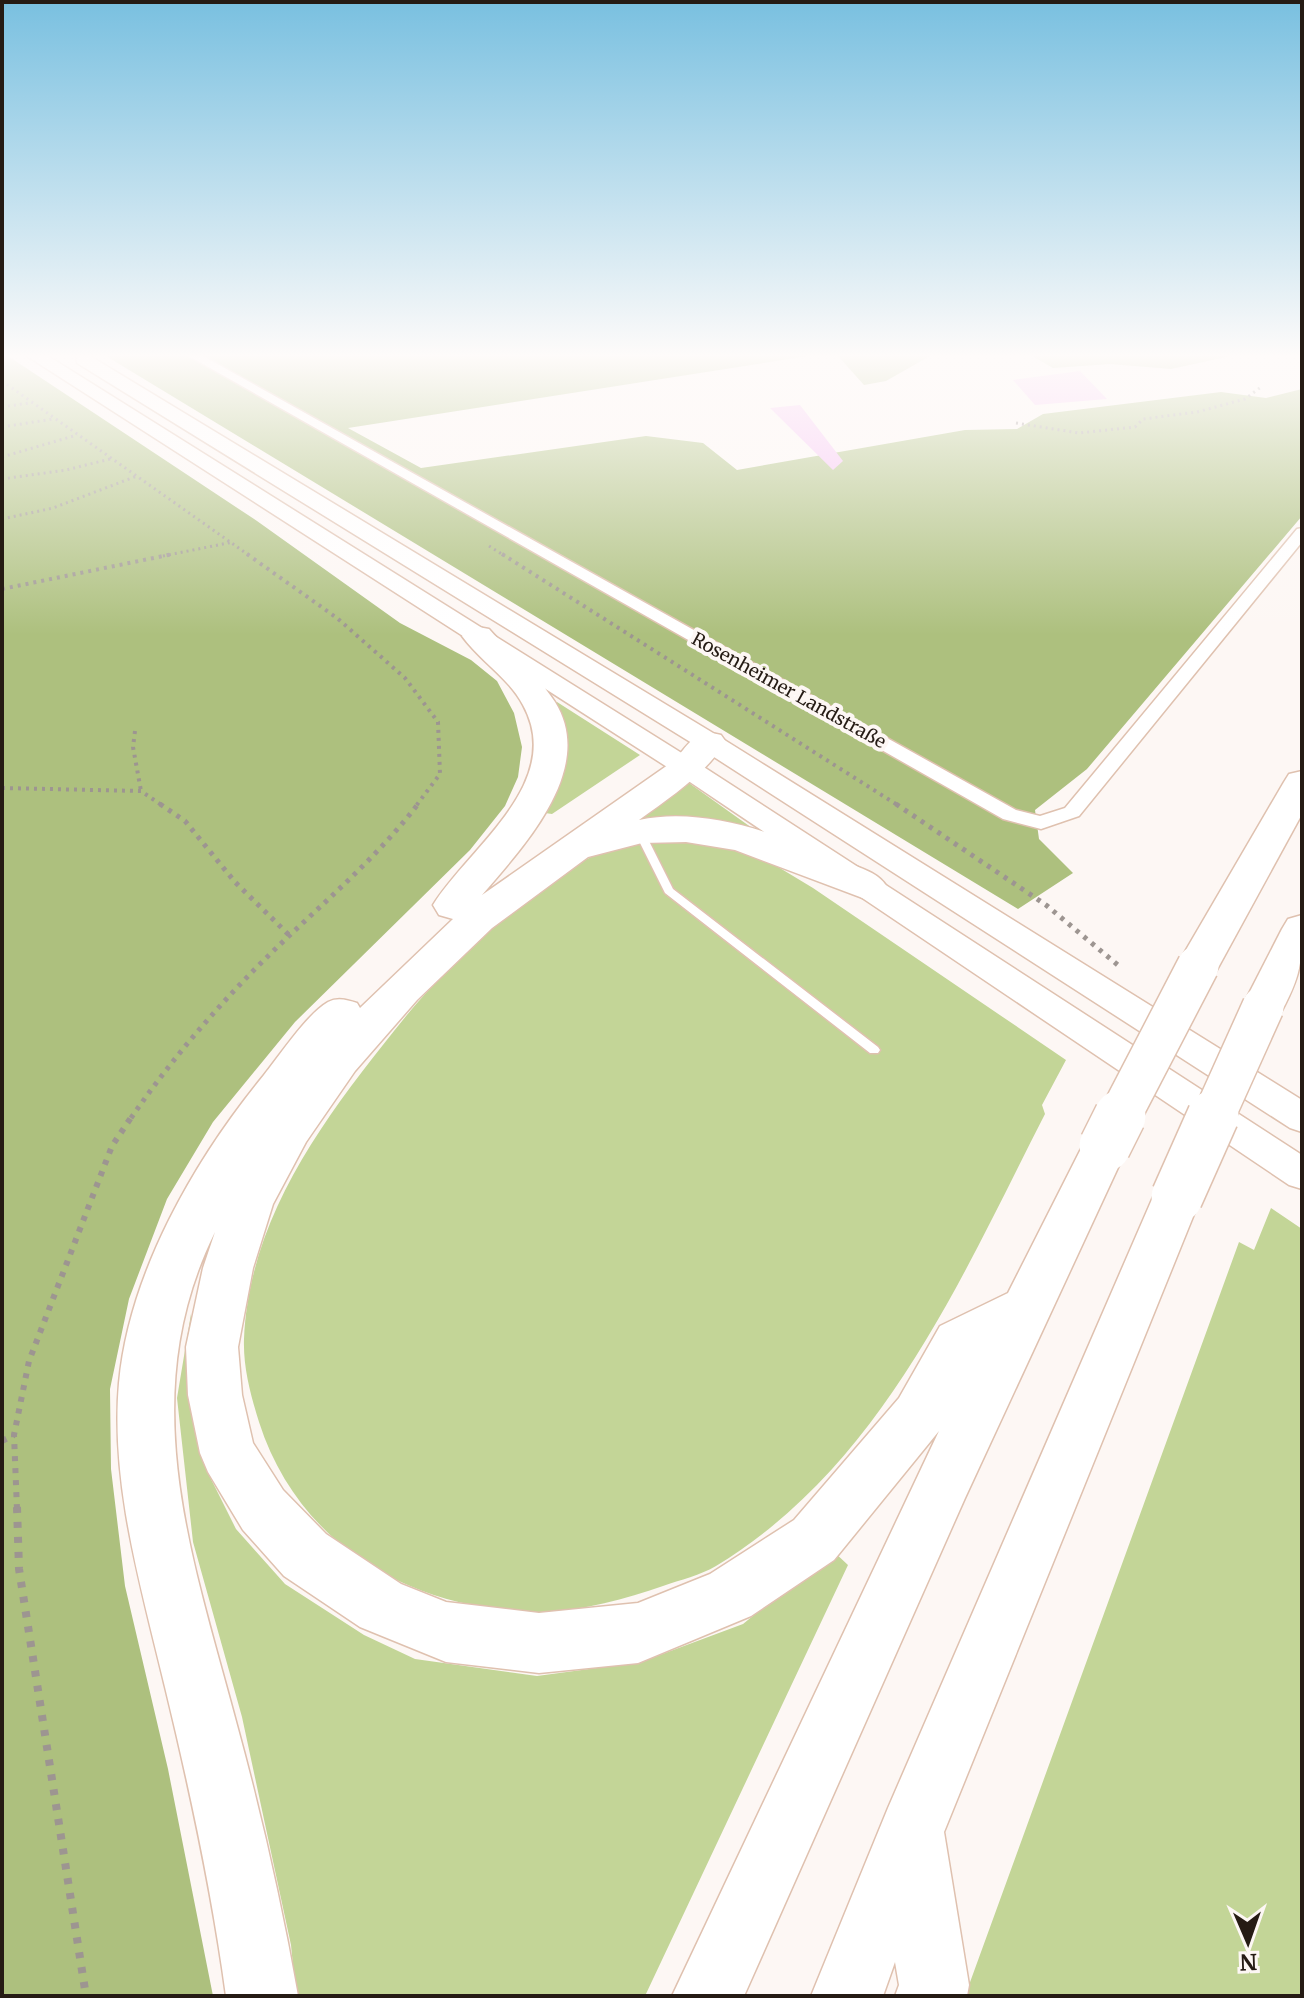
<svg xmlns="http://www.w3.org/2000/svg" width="1304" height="1998" viewBox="0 0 1304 1998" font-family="Merriweather,serif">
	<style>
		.green { fill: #c3d597 }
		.forest { fill: #adc07e }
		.building { fill: #f6c1f4 }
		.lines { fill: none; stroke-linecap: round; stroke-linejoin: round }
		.service-casing { stroke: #dfc1af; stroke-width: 3 }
		.minor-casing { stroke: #dfc1af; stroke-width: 3 }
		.secondary-casing { stroke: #dfc1af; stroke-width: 3 }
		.motorway-casing { stroke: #dfc1af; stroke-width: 3 }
		.path-far4 { stroke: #9d9591; stroke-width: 3; stroke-dasharray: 2 4; stroke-linecap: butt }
		.path-far3 { stroke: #9d9591; stroke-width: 4; stroke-dasharray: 3 5; stroke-linecap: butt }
		.path-far2 { stroke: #9d9591; stroke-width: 5; stroke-dasharray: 4 6; stroke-linecap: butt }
		.path-far1 { stroke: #9d9591; stroke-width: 6; stroke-dasharray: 5 7; stroke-linecap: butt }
		.path { stroke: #9d9591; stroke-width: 8; stroke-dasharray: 6 9; stroke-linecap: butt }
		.service { fill: #fff; fill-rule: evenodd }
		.minor { fill: #fff; fill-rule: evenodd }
		.secondary { fill: #fff; fill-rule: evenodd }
		.motorway { fill: #fff; fill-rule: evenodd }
		.motorway-bridge-far1-casing { stroke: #dfc1af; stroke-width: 44; stroke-linecap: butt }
		.motorway-bridge-casing { stroke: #dfc1af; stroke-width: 54; stroke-linecap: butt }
		.motorway-bridge-far1 { stroke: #fff; stroke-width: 41 }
		.motorway-bridge { stroke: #fff; stroke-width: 51 }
		.labels { text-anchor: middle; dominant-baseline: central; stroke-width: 8; stroke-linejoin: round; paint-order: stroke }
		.far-street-label { font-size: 18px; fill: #251b14; stroke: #fdf7f4 }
	</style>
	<rect width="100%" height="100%" fill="#fdf7f4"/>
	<g class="green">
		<path d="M557,702L640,755L552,814L545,813L565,762L552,704Z"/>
		<path d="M689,783L752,828L628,825Z"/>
		<path d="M655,841H692L760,856L813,888L1066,1060L1042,1105L1045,1114C960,1280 882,1465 716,1566C701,1575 680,1580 663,1586C626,1599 583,1610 544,1613C529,1615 512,1611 497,1609C386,1595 294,1531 259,1422C251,1396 243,1368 244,1339C249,1219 322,1121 394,1031C440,972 531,882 600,853C617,846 637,844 655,841Z"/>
		<path d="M1271,1208L1302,1229V1996H965L1239,1242L1254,1250Z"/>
		<path d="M191,1314L192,1405L207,1471L236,1529L285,1584L364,1635L415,1659L537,1676L641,1662L743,1624L833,1551L848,1565L645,1996H296L291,1945L242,1717L193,1542L177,1398Z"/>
	</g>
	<g class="forest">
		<path d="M2,356H8L257,521L400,623L471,660L497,681L514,713L522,747L518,777L505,806L470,850L295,1022L213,1122L167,1199L129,1299L110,1389L111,1469L125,1586L168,1769L213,1996H2Z"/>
		<path d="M106,356H808L348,428L421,468L646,436L703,443L737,470L965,430L1017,429L1043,414L1221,392L1266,398L1302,389V516L1087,769L1035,810L1039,839L1073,873L1018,909Z"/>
		<path d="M838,356H930L886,381L864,385Z"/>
		<path d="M1032,356H1231L1171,369L1110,364L1053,368Z"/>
	</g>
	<g class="building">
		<path d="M1080,371L1107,399L1035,405L1013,380Z"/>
		<path d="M800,405L843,461L833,470L770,408Z"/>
	</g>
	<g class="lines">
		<defs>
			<path id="service" d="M640,830L645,833L673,889L878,1047L880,1050L878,1053H870L665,893L635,833Z"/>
			<path id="minor" d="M189,356H203L1016,810L1040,816L1065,808L1297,529L1302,528V542L1079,816L1041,829L1003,819Z"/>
			<g id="secondary">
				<path d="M27,356H48L696,762L1302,1155V1189L1289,1185L678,774Z"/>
				<path d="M76,356H90L718,736L1302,1100V1132L1290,1128L700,748L77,363Z"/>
			</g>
			<g id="motorway">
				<path d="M478,627L489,629C511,654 537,674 555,702C597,769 523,847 482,895L675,760C689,743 697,728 721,735L726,742C703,776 672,796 639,820C706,806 779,835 840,860C856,867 878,871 887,887L882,896L868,900L735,850L686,842L642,843L588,857L492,928L417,1000L355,1071L306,1142L273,1204L253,1268L238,1347L242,1395L253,1443L283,1490L326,1534L401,1584L446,1602L539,1613L638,1603L710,1574L794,1520L899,1398L940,1326L1008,1293L1089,1133L1105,1127L1121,1133L1128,1146L965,1498L744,1996H672L939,1431L834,1560L751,1616L638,1663L539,1673L446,1662L360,1627L284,1576L243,1530L208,1472L200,1453L188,1395L186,1347L203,1268L215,1232C132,1399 194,1562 238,1729C262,1817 282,1906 298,1996H226C212,1892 190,1790 165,1687C142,1590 110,1485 119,1383C129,1273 195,1159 264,1075C280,1055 307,1014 328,1002C338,997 347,1000 357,1003L360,1008L453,919L439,915L433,905C468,848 566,783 523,705C509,678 480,661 462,636L467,629Z"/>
				<path d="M1302,771V814L1213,977L1198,981L1183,977L1177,966L1183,955L1284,782L1289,774Z"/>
				<path d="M1302,915C1302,964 1302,974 1278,1018L1263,1023L1248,1018L1242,1007L1282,929L1288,919Z"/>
				<path d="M1177,1177L1194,1183L1201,1197L944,1832L969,1985L967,1996H895L899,1985L895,1962L883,1996H811L888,1808L1153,1197L1160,1183Z"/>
			</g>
		</defs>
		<use href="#service" class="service-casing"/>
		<use href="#minor" class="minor-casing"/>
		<use href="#secondary" class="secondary-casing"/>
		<use href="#motorway" class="motorway-casing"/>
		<g class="path-far4">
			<path d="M2,381L250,556"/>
			<path d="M2,407L29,403"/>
			<path d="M1016,423L1079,433L1135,427L1143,419L1197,412L1245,399L1261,387"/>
			<path d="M2,427L53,419"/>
			<path d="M2,457L77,435"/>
			<path d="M2,479L66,470L110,459"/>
			<path d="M2,519L53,508L137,476"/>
			<path d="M489,546L505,556"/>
			<path d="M163,556L233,542"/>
		</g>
		<g class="path-far3">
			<path d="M247,554L337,618L405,678L438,722L440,774L416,806"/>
			<path d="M502,554L899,806"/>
			<path d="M2,589L173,554"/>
			<path d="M135,731L133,747L141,791"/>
			<path d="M2,788L141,791L163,806"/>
		</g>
		<g class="path-far2">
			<path d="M160,804L185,821L235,882L290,936"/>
			<path d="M896,804L1046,905L1119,966"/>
			<path d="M131,1118C169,1063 212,1012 260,964C313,911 372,864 418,804"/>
		</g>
		<g class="path-far1">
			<path d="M2,1441L14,1435"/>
			<path d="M17,1509L14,1435L29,1361L112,1146L132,1116"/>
		</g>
		<path class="path" d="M17,1507L19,1569L86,1996"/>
		<use href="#service" class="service"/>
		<use href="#minor" class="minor"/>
		<use href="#secondary" class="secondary"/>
		<use href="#motorway" class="motorway"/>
		<defs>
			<g id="motorway-bridge-far1">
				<path d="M1119,1118L1198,966"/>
				<path d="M1213,1118L1263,1007"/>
			</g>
			<g id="motorway-bridge">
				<path d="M1105,1146L1120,1116"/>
				<path d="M1177,1197L1213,1116"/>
			</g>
		</defs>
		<use href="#motorway-bridge-far1" class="motorway-bridge-far1-casing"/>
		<use href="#motorway-bridge" class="motorway-bridge-casing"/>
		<use href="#motorway-bridge-far1" class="motorway-bridge-far1"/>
		<use href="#motorway-bridge" class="motorway-bridge"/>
	</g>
	<linearGradient id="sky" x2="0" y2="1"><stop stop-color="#79c0e0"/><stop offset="0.56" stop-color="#fefbfa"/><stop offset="1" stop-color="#fefbfa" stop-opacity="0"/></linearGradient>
	<rect width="1304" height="635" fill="url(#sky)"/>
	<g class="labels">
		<g class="far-street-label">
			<text transform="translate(789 690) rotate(29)">Rosenheimer Landstraße</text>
		</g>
	</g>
	<rect width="1304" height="1998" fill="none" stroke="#251b14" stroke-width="8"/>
	<g transform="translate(1248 1942) rotate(178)" stroke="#fdf7f4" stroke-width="6" paint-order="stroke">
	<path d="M0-6L14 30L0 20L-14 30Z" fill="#251b14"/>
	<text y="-12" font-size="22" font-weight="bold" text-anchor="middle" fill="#251b14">N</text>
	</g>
</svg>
